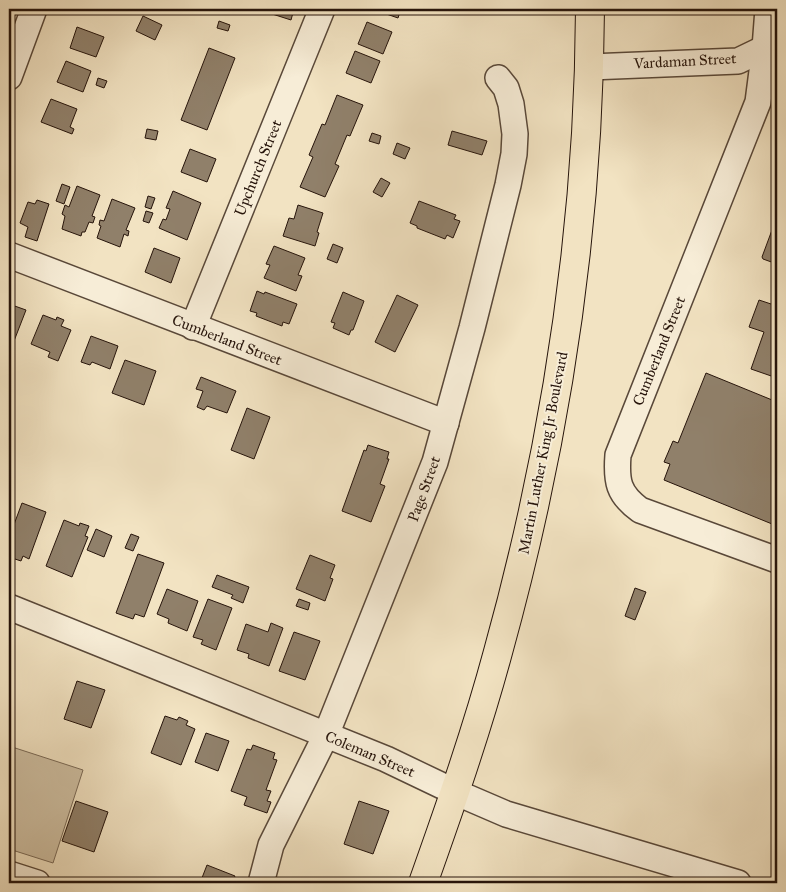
<svg xmlns="http://www.w3.org/2000/svg" width="786" height="892" viewBox="0 0 786 892" font-family="'IM FELL Great Primer',serif">
	<style>
		.green { fill: #cfc0a3; stroke: #7a6a57 }
		.building { fill: #90806a; stroke: #26140b }
		.lines { fill: none; stroke-linecap: round; stroke-linejoin: round }
		.minor-casing { stroke: #594839; stroke-width: 28 }
		.major-casing { stroke: #26140b; stroke-width: 30 }
		.minor { stroke: #f7edd7; stroke-width: 25 }
		.major { stroke: #f2e3c2; stroke-width: 28 }
		.labels { text-anchor: middle; dominant-baseline: central; stroke-width: 4; stroke-linejoin: round; paint-order: stroke }
		.street-label { font-size: 15px; fill: #26140b; stroke: #f7edd7 }
	</style>
	<rect width="100%" height="100%" fill="#f2e3c2"/>
	<filter id="stains"><feTurbulence type="fractalNoise" baseFrequency=".004" numOctaves="4"/><feColorMatrix values="0 0 0 0 .2 0 0 0 0 .09 0 0 0 0 .02 0 0 0 .5 -.17"/></filter>
	<radialGradient id="worn" r=".72"><stop offset=".6" stop-color="#630" stop-opacity="0"/><stop offset="1" stop-color="#630" stop-opacity=".3"/></radialGradient>
	<path class="green" d="M9,746L83,770L53,863L9,849Z"/>
	<g class="building">
		<path d="M267,9H294L291,20L266,12Z"/>
		<path d="M372,9H401L398,18Z"/>
		<path d="M143,16L162,25L155,40L136,31Z"/>
		<path d="M219,21L230,25L228,31L217,28Z"/>
		<path d="M367,22L392,32L383,54L358,44Z"/>
		<path d="M77,27L104,37L96,57L70,48Z"/>
		<path d="M209,48L235,58L207,130L181,120Z"/>
		<path d="M355,51L380,61L371,83L346,73Z"/>
		<path d="M66,61L91,71L83,92L57,82Z"/>
		<path d="M98,78L107,81L104,88L96,85Z"/>
		<path d="M337,95L363,105L350,136L347,135L335,164L339,166L325,197L300,187L313,157L309,155L322,124L325,125Z"/>
		<path d="M51,99L77,109L70,127L74,129L72,134L41,122Z"/>
		<path d="M147,129L158,131L156,140L145,138Z"/>
		<path d="M452,131L487,141L482,155L448,145Z"/>
		<path d="M372,133L381,136L379,144L369,141Z"/>
		<path d="M397,143L410,148L405,159L393,154Z"/>
		<path d="M190,149L216,159L207,182L181,172Z"/>
		<path d="M381,178L390,183L382,197L373,192Z"/>
		<path d="M62,184L70,187L64,204L56,201Z"/>
		<path d="M77,186L100,195L92,216L95,217L93,223L89,222L85,232H82L81,236L62,229L65,216L62,214L65,205L69,207Z"/>
		<path d="M173,191L201,203L187,240L159,228L163,219L166,220L170,209L166,208Z"/>
		<path d="M148,196L155,198L151,209L145,207Z"/>
		<path d="M112,199L135,208L126,230L129,231L128,236L124,234L120,247L97,238L101,226L99,225L100,220L104,221Z"/>
		<path d="M37,200L49,204L37,241L25,237L28,227L20,223L28,202L35,204Z"/>
		<path d="M419,201L456,215L454,219L460,221L453,238L447,235L445,239L417,228V226L410,223Z"/>
		<path d="M298,205L323,213L317,232L319,233L315,246L283,236L289,218L294,219Z"/>
		<path d="M146,211L153,213L149,223L143,221Z"/>
		<path d="M772,230L777,233V264L763,259L762,257Z"/>
		<path d="M333,244L343,248L337,263L327,259Z"/>
		<path d="M274,246L305,258L298,275L302,276L296,291L264,278L270,265L266,264Z"/>
		<path d="M154,248L180,258L171,283L145,272Z"/>
		<path d="M257,291L264,294L265,292L297,304L289,324L283,322L282,326L256,316L257,313L250,311Z"/>
		<path d="M343,292L364,301L353,330H351L349,335L333,328L335,323L331,322Z"/>
		<path d="M397,295L418,305L395,352L375,342Z"/>
		<path d="M759,300L777,306V378L751,369L764,332L749,327Z"/>
		<path d="M9,304L26,310L14,341L9,339Z"/>
		<path d="M43,315L56,320L57,317L64,320L61,326L71,330L58,361L48,357L50,352L31,344Z"/>
		<path d="M91,336L118,346L110,369L92,362L90,365L81,362Z"/>
		<path d="M125,360L156,371L144,405L112,393Z"/>
		<path d="M706,373L777,402V526L664,480L670,464L664,462L673,441L678,443Z"/>
		<path d="M201,377L236,391L227,413L207,406L204,410L197,407L203,391L196,389Z"/>
		<path d="M247,408L270,417L254,459L231,450Z"/>
		<path d="M368,445L389,452L387,459H389L380,484L385,486L371,522L342,511L364,450L366,451Z"/>
		<path d="M22,503L46,512L29,559L23,556L21,561L9,557L11,551L9,550V538Z"/>
		<path d="M64,520L79,526L80,523L89,526L85,536L88,537L72,577L46,566Z"/>
		<path d="M96,529L112,536L104,557L87,550Z"/>
		<path d="M131,534L139,537L133,551L125,548Z"/>
		<path d="M138,554L164,563L144,617L135,614L133,619L116,613Z"/>
		<path d="M310,555L335,565L330,578L333,579L325,601L296,589Z"/>
		<path d="M217,575L249,587L243,603L231,598L233,595L212,587Z"/>
		<path d="M635,588L646,592L635,620L625,616Z"/>
		<path d="M167,589L198,601L187,631L168,623L169,619L157,614Z"/>
		<path d="M208,599L232,608L216,650L201,644L203,640L193,637Z"/>
		<path d="M299,599L310,603L308,610L296,606Z"/>
		<path d="M271,623L283,628L269,666L248,658L249,654L237,650L246,624L268,632Z"/>
		<path d="M294,632L320,641L305,680L279,671Z"/>
		<path d="M77,681L105,690L91,728L64,719Z"/>
		<path d="M165,716L177,720L179,717L188,721L186,725L195,729L181,765L151,753Z"/>
		<path d="M206,733L229,741L218,771L195,762Z"/>
		<path d="M253,745L275,753L273,759L277,760L266,790L271,791L267,801L271,802L267,813L244,805L247,797L231,791L247,749L251,750Z"/>
		<path d="M76,801L108,812L94,852L62,841Z"/>
		<path d="M359,801L389,811L373,854L344,844Z"/>
		<path d="M207,865L235,876L232,883H200Z"/>
	</g>
	<g class="lines">
		<defs>
			<g id="minor">
				<path d="M768,9L765,48L758,102L618,455C616,481 618,494 640,510L777,560"/>
				<path d="M590,67L738,61L765,48H777"/>
				<path d="M9,77L34,9"/>
				<path d="M9,255L446,423"/>
				<path d="M193,327L322,9"/>
				<path d="M9,607L386,759L455,792L506,814L738,883"/>
				<path d="M9,874L37,883"/>
				<path d="M261,883L271,845L326,735L435,462L472,328L508,185L514,154L515,134L511,104L506,88L498,78"/>
			</g>
			<path id="major" d="M423,883C450,807 477,730 498,652C556,443 589,226 590,9"/>
		</defs>
		<use href="#minor" class="minor-casing"/>
		<use href="#major" class="major-casing"/>
		<use href="#minor" class="minor"/>
		<use href="#major" class="major"/>
	</g>
	<g class="labels">
		<g class="street-label">
			<text transform="translate(685 61) rotate(-3)">Vardaman Street</text>
			<text transform="translate(258 168) rotate(-68)">Upchurch Street</text>
			<text transform="translate(227 340) rotate(21)">Cumberland Street</text>
			<text transform="translate(659 351) rotate(-68)">Cumberland Street</text>
			<text transform="translate(543 453) rotate(-79)">Martin Luther King Jr Boulevard</text>
			<text transform="translate(424 489) rotate(-70)">Page Street</text>
			<text transform="translate(370 754) rotate(23)">Coleman Street</text>
		</g>
	</g>
	<rect width="786" height="892" fill="none" stroke="#f2e3c2" stroke-width="30"/>
	<rect x="10" y="10" width="766" height="872" fill="none" stroke="#26140b" stroke-width="2.5"/>
	<rect x="15" y="15" width="756" height="862" fill="none" stroke="#26140b"/>
	<rect width="100%" height="100%" filter="url(#stains)"/>
	<rect width="100%" height="100%" fill="url(#worn)"/>
</svg>
